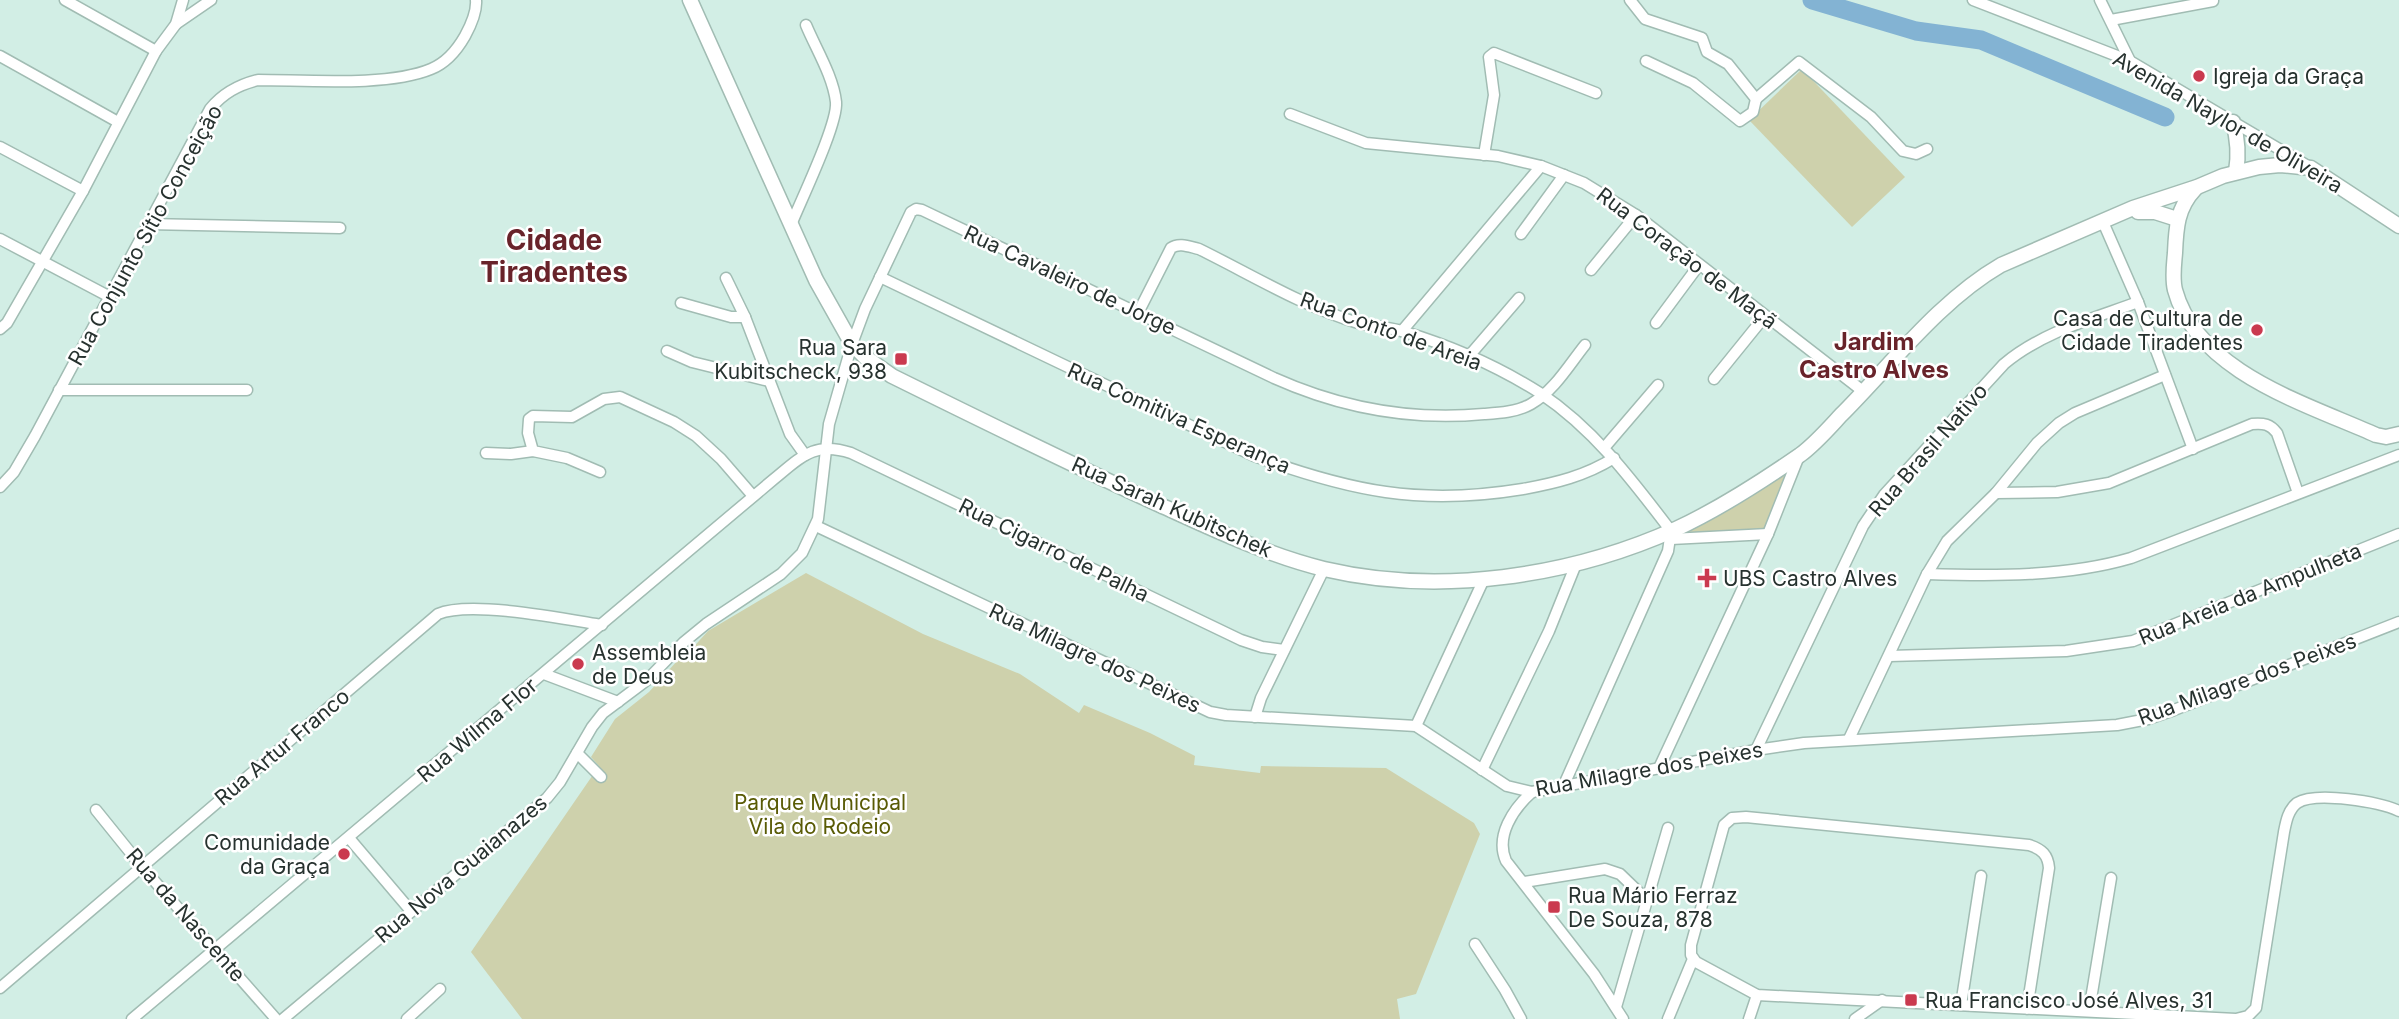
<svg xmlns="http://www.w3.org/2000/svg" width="2399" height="1019" viewBox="0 0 2399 1019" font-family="Inter,sans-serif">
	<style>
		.green { fill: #ced1ac }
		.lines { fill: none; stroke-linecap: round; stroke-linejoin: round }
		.river { stroke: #83b3d3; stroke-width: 19 }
		.minor-casing { stroke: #a1bcb3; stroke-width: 13 }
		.tertiary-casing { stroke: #a1bcb3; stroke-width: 17 }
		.minor { stroke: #fff; stroke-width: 10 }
		.tertiary { stroke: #fff; stroke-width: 14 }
		.poi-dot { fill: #ca3a4f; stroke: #fff; stroke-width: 2.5 }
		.labels { text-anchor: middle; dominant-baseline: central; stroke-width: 5; stroke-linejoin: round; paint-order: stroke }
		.poi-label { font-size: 21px; fill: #27322f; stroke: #fff; text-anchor: start }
		.street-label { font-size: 21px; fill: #27322f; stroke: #fff }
		.park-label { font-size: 21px; fill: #595b05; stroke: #fff }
		.quarter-label { font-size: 24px; font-weight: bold; fill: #68232a; stroke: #fff }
		.district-label { font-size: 28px; font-weight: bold; fill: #68232a; stroke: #fff }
	</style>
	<rect width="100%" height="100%" fill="#d2eee5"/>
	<g class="green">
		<path d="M1802,69L1905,177L1852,227L1749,120Z"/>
		<path d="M1788,470L1765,530L1678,536Z"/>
		<path d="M806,573L923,634L1020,674L1079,713L1084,705L1150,733L1195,756L1194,765L1260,773L1261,766L1386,768L1474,823L1480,834L1416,994L1397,999L1400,1019H522L471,952L599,766L591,757L615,719L649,692L687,650L689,652L708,631Z"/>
	</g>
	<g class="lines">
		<path class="river" d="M1812,0L1916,31L1981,40L2165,117"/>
		<defs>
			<g id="minor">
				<path d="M65,0L156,51"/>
				<path d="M1630,0L1645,19L1702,38L1707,52L1728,64L1756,99L1799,62L1871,117L1903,151L1916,154L1927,149"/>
				<path d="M1973,0L2130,61L2308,166"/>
				<path d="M2100,0L2130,61"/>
				<path d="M2111,20L2213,1"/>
				<path d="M176,24L211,0"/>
				<path d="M0,56L118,122"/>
				<path d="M1646,61L1693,83L1740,121L1753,112L1756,99"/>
				<path d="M1290,114L1366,143L1498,156L1541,166L1584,183L1636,215L1864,392"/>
				<path d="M0,147L83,191"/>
				<path d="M1484,155L1494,95L1489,57L1494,53L1596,93"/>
				<path d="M2103,222L2138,302L2193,449"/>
				<path d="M147,224L340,228"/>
				<path d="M791,225C801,200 838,124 836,102C833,76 816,49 806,25"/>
				<path d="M1521,234L1564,175"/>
				<path d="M0,239L110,297"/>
				<path d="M1591,270L1636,215"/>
				<path d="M880,277L1254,456C1350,491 1420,506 1523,489C1556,483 1585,476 1614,458"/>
				<path d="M726,278L745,317L790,434L805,455"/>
				<path d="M681,303L731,317H745"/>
				<path d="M1138,313L1171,248C1179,242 1190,247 1199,249C1250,274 1302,306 1358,323C1373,327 1390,327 1405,332C1451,346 1499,367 1540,393C1594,429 1632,480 1671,531L1668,551L1563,787"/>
				<path d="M1656,323L1699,265"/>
				<path d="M0,329L7,323L83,191L156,51L176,24L183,0"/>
				<path d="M1402,331L1541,166"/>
				<path d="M667,351L692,362L769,381"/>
				<path d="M1469,356L1519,298"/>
				<path d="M1714,379L1765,316"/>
				<path d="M59,390H247"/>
				<path d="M1604,448L1658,385"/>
				<path d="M486,453L511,454L533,451"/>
				<path d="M600,472L567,458L533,451L528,433L529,419L533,416L572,417L604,399L620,397L674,422L696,436L721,459L753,496"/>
				<path d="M0,487L14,472L35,436L210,109C223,93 238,85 258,80C305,80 388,87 431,69C446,63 457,50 465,36C471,25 477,12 476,0"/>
				<path d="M1996,493L2057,492L2109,483L2252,424C2264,423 2270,424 2277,433L2298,493"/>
				<path d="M816,526L1210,712L1226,715L1416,726L1507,786L1532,792L1756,750L1804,743L2117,725L2148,719L2174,710L2399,622"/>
				<path d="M1671,539L1768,534"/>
				<path d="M1927,574C1994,576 2066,577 2131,558L2399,455"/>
				<path d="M1889,656L2066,651L2133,641L2399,534"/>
				<path d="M544,674L618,702"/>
				<path d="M1255,717L1261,698L1324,569"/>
				<path d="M1416,726L1484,579"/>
				<path d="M1849,739L1927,574L1947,541L1996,493L2037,443L2059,423L2075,413L2165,375"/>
				<path d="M1756,750L1863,526L1884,495L2004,364C2042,332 2092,319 2138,302"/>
				<path d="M577,753L601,777"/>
				<path d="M1659,768L1768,534L1799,456"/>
				<path d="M1482,770L1549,631L1576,564"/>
				<path d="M1532,792C1513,809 1495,836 1506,861L1594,974L1623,1019"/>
				<path d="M96,810L142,867L276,1019"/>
				<path d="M349,838L411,911"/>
				<path d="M1524,882L1605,869L1620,874L1647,900"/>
				<path d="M1475,944L1505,990L1521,1019"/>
				<path d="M0,988L438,614C470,600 565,619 602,625"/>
				<path d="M1961,1005L1981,876"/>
				<path d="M1616,1007L1668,828"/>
				<path d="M2027,1009L2049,868C2048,855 2042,849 2029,845L1746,817L1732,818L1724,825L1691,945V955L1696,962L1757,995L2236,1019L2248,1016L2256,1008L2284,832C2286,822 2288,810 2297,803C2316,791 2380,802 2399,811"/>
				<path d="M2089,1011L2111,878"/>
				<path d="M132,1019L774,479C801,457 814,441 851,453L1241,640L1262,647L1284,650"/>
				<path d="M283,1019L547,798L560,782L592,727L603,713L647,680L684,642L706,624L781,574L802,553L818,519L829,424L852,344L865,309L911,212L916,209L922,210L1274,378C1341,408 1410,421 1484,414C1499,413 1517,412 1531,404C1554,391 1569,365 1585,345"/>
				<path d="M407,1019L440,989"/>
				<path d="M1668,1019L1693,959"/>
				<path d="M1749,1019L1757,995"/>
				<path d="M1855,1019L1882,1000"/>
			</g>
			<g id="tertiary">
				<path d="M690,0L816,280L852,344L865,357L892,376C981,420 1070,464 1160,505C1213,529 1267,555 1324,569C1439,596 1569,577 1676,529C1719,509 1761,482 1800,455C1815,444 1828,429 1841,415C1891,365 1939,301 2001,265L2133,208L2197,187L2223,176L2259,167L2280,165L2311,168L2399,226"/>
				<path d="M2233,122C2238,140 2239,155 2236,172"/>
				<path d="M2195,189C2177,208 2176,228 2175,253C2174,265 2172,278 2175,290C2197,372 2307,404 2376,435L2386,437L2399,434"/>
				<path d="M2138,212H2155L2177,219"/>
			</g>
		</defs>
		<use href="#minor" class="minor-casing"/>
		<use href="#tertiary" class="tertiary-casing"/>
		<use href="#minor" class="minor"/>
		<use href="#tertiary" class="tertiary"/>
	</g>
	<g class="poi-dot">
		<circle cx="2199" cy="76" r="7"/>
		<circle cx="2257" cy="330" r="7"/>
		<rect x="894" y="352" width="14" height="14" rx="3.5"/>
		<path d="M1703.5 567.5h7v7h7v7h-7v7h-7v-7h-7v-7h7z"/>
		<circle cx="578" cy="664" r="7"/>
		<circle cx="344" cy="854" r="7"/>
		<rect x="1547" y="900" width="14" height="14" rx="3.5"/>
		<rect x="1904" y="993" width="14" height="14" rx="3.5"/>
	</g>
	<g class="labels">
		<g class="poi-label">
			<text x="2213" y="76">Igreja da Graça</text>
			<text x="2243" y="318" text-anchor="end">Casa de Cultura de<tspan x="2243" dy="24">Cidade Tiradentes</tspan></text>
			<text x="887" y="347" text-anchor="end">Rua Sara<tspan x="887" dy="24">Kubitscheck, 938</tspan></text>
			<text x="1723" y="578">UBS Castro Alves</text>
			<text x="592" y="652">Assembleia<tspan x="592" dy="24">de Deus</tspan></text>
			<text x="330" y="842" text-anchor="end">Comunidade<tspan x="330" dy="24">da Graça</tspan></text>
			<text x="1568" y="895">Rua Mário Ferraz<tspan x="1568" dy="24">De Souza, 878</tspan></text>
			<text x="1925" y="1000">Rua Francisco José Alves, 31</text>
		</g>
		<g class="street-label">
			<text transform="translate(2228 122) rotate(30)">Avenida Naylor de Oliveira</text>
			<text transform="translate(145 235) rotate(-61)">Rua Conjunto Sítio Conceição</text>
			<text transform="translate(1687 258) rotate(37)">Rua Coração de Maçã</text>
			<text transform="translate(1070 280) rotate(25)">Rua Cavaleiro de Jorge</text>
			<text transform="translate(1391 331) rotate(20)">Rua Conto de Areia</text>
			<text transform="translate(1179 418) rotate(24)">Rua Comitiva Esperança</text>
			<text transform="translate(1928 450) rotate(-49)">Rua Brasil Nativo</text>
			<text transform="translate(1172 507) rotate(24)">Rua Sarah Kubitschek</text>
			<text transform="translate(1054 550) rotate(26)">Rua Cigarro de Palha</text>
			<text transform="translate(2250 594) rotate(-22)">Rua Areia da Ampulheta</text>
			<text transform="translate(1095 658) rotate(25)">Rua Milagre dos Peixes</text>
			<text transform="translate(2247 679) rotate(-20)">Rua Milagre dos Peixes</text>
			<text transform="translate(477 730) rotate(-40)">Rua Wilma Flor</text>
			<text transform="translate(282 747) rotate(-40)">Rua Artur Franco</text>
			<text transform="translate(1649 769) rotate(-10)">Rua Milagre dos Peixes</text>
			<text transform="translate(461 869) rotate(-40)">Rua Nova Guaianazes</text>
			<text transform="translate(186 915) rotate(49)">Rua da Nascente</text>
		</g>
		<g class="park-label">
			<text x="820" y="802">Parque Municipal<tspan x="820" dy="24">Vila do Rodeio</tspan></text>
		</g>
		<g class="quarter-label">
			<text x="1874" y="341">Jardim<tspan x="1874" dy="28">Castro Alves</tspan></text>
		</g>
		<g class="district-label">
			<text x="554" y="240">Cidade<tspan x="554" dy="32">Tiradentes</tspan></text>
		</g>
	</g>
</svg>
